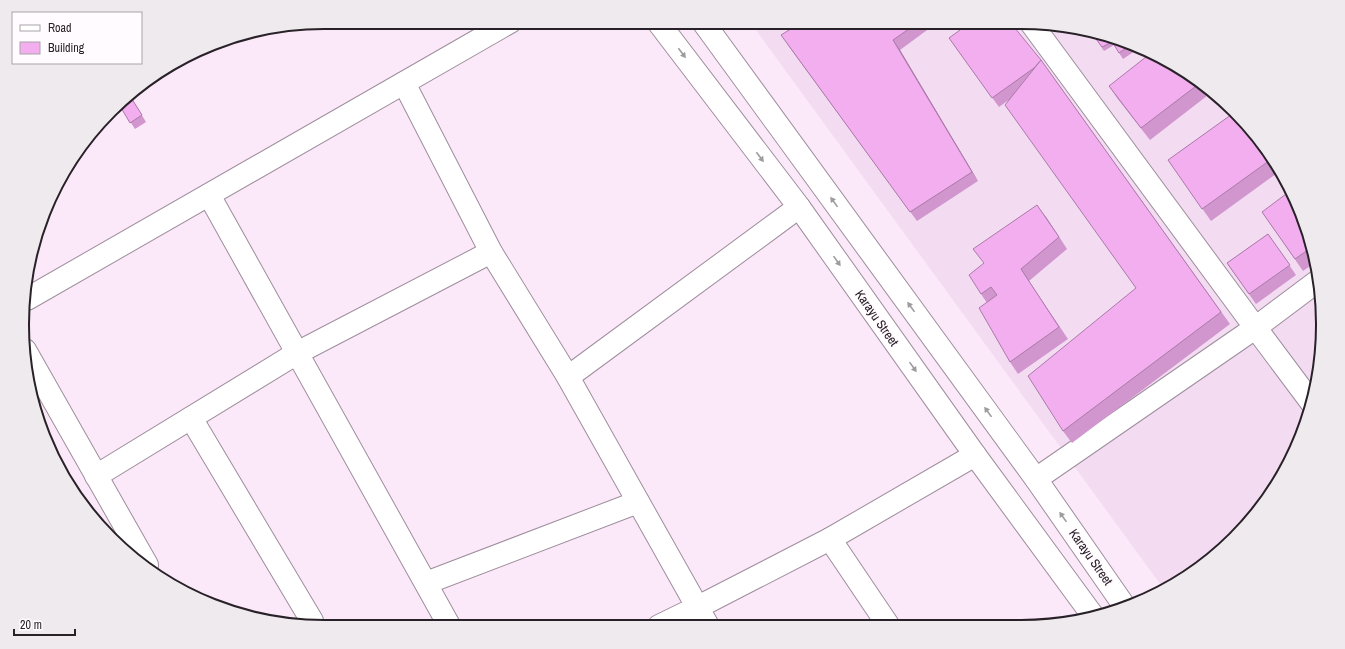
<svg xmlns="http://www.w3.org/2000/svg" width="1345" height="649" viewBox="0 0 1345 649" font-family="'Archivo Narrow',sans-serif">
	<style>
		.built { fill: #f3dbf2 }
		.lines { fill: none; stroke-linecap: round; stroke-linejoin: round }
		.street-casing { stroke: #9e8e9d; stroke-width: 24 }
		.secondary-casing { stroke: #9e8e9d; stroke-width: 24 }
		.street { stroke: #fff; stroke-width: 22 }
		.secondary { stroke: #fff; stroke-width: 22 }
		.wall { fill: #d196ce }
		.shaded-wall { fill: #aa7aa8 }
		.building { fill: #f3aef0; stroke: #aa7aa8 }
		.oneway { fill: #9e9b9e }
		.labels { text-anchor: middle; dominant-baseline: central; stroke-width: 4; stroke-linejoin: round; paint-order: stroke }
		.street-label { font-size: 13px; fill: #282127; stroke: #fffbff }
		.rim { fill: none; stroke: #282127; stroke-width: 2 }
	</style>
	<rect width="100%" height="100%" fill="#fbe9fa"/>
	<path class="built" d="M750,22H1021L1080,28L1136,45L1189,73L1235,111L1272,157L1300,209L1317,266L1323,325L1317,384L1300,440L1261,508L1205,564L1163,588Z"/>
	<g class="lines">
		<defs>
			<g id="street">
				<path d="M1031,23L1246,315L1311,402"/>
				<path d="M404,83L491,252L568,377L708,626"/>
				<path d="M25,350L147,565"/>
				<path d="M568,377L799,207"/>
				<path d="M191,418L312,621"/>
				<path d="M96,476L297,353L491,252"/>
				<path d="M1036,479L1255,328L1319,280"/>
				<path d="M830,539L888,625"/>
				<path d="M426,583L638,502"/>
				<path d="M659,626L698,607L830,539L975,455"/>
			</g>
			<g id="secondary">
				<path d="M658,22L799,207L975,455L1093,616"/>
				<path d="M703,22L1036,479L1125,607"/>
				<path d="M209,195L450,627"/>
				<path d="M27,299L510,22"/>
			</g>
		</defs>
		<use href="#street" class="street-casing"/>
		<use href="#secondary" class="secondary-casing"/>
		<use href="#street" class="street"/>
		<use href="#secondary" class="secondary"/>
	</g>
	<g class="wall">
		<path d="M802,22H938L900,50L978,181L917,221L787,44Z"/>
		<path d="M949,38L1041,60L1230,324L1072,443L1063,431L1136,288L1010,99L999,107Z"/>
		<path d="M1096,39L1112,42L1113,43L1118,39L1136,45L1141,47L1123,59L1114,45L1104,51Z"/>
		<path d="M1189,73L1212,92L1150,140L1117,98L1109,86Z"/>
		<path d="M130,96L146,122L135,129L120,106Z"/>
		<path d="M1272,157L1280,171L1211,221L1168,160Z"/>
		<path d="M1300,209L1316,262L1303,271L1262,212Z"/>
		<path d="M1046,217L1067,249L1029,281L1068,339L1018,374L1010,362L987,303L981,294L984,264Z"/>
		<path d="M1268,234L1296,275L1256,304L1227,263Z"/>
	</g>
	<g class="shaded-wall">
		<path d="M893,40L900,50L978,181L972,172Z"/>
		<path d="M1037,205L1046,217L1067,249L1059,237Z"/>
	</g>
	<g class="building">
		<path d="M802,22H919L893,40L972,172L910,212L781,35Z"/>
		<path d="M971,22H1010L1041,60L1034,68L992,98L949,38Z"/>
		<path d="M1096,39L1112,42L1102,47Z"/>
		<path d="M1118,39L1132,44L1119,53L1113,43Z"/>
		<path d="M1151,53L1189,73L1200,83L1141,128L1109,86Z"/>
		<path d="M1041,60L1221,312L1063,431L1028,376L1136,288L1005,105Z"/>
		<path d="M130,96L142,115L130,123L120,106Z"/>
		<path d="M1235,112L1273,158L1202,209L1168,160Z"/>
		<path d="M1290,191L1300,209L1312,247L1295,259L1262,212Z"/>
		<path d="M1037,205L1059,237L1021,269L1059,327L1010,362L979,308L997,295L991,287L981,294L969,275L984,263L973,249Z"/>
		<path d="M1268,234L1290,265L1249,294L1227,263Z"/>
	</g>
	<defs><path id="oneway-solid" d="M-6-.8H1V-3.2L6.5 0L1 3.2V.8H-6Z"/></defs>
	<g class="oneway">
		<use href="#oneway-solid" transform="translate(682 53) rotate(53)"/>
		<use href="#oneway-solid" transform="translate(760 157) rotate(53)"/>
		<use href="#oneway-solid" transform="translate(834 202) rotate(-126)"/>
		<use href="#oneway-solid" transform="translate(837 261) rotate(55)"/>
		<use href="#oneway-solid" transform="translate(911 307) rotate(-126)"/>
		<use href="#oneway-solid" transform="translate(913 367) rotate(55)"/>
		<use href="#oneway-solid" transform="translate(988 412) rotate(-126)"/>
		<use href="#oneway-solid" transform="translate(1063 517) rotate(-125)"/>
	</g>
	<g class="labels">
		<g class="street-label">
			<text transform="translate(877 318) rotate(55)">Karayu Street</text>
			<text transform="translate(1091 557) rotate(55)">Karayu Street</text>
		</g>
	</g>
	<path d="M0 0H1345V649H0ZM324 29H1021A295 295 0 0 1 1316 324V325A295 295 0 0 1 1021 620H324A295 295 0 0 1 29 325V324A295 295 0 0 1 324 29Z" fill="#eeeaee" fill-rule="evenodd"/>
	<path class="rim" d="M324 29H1021A295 295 0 0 1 1316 324V325A295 295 0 0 1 1021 620H324A295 295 0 0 1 29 325V324A295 295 0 0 1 324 29Z"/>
	<rect x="12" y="12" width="130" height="52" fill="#fffbff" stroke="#a9a4a9"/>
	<rect x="20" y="25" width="20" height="6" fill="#ffffff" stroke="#a9a4a9"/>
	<text x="48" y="32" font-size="12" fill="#282127">Road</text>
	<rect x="20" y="42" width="20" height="12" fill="#f3aef0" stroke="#a9a4a9"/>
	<text x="48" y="52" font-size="12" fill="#282127">Building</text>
	<path d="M14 629v6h61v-6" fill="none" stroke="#282127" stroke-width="2"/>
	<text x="20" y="629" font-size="12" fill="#282127" stroke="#fffbff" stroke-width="3" paint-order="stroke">20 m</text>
</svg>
